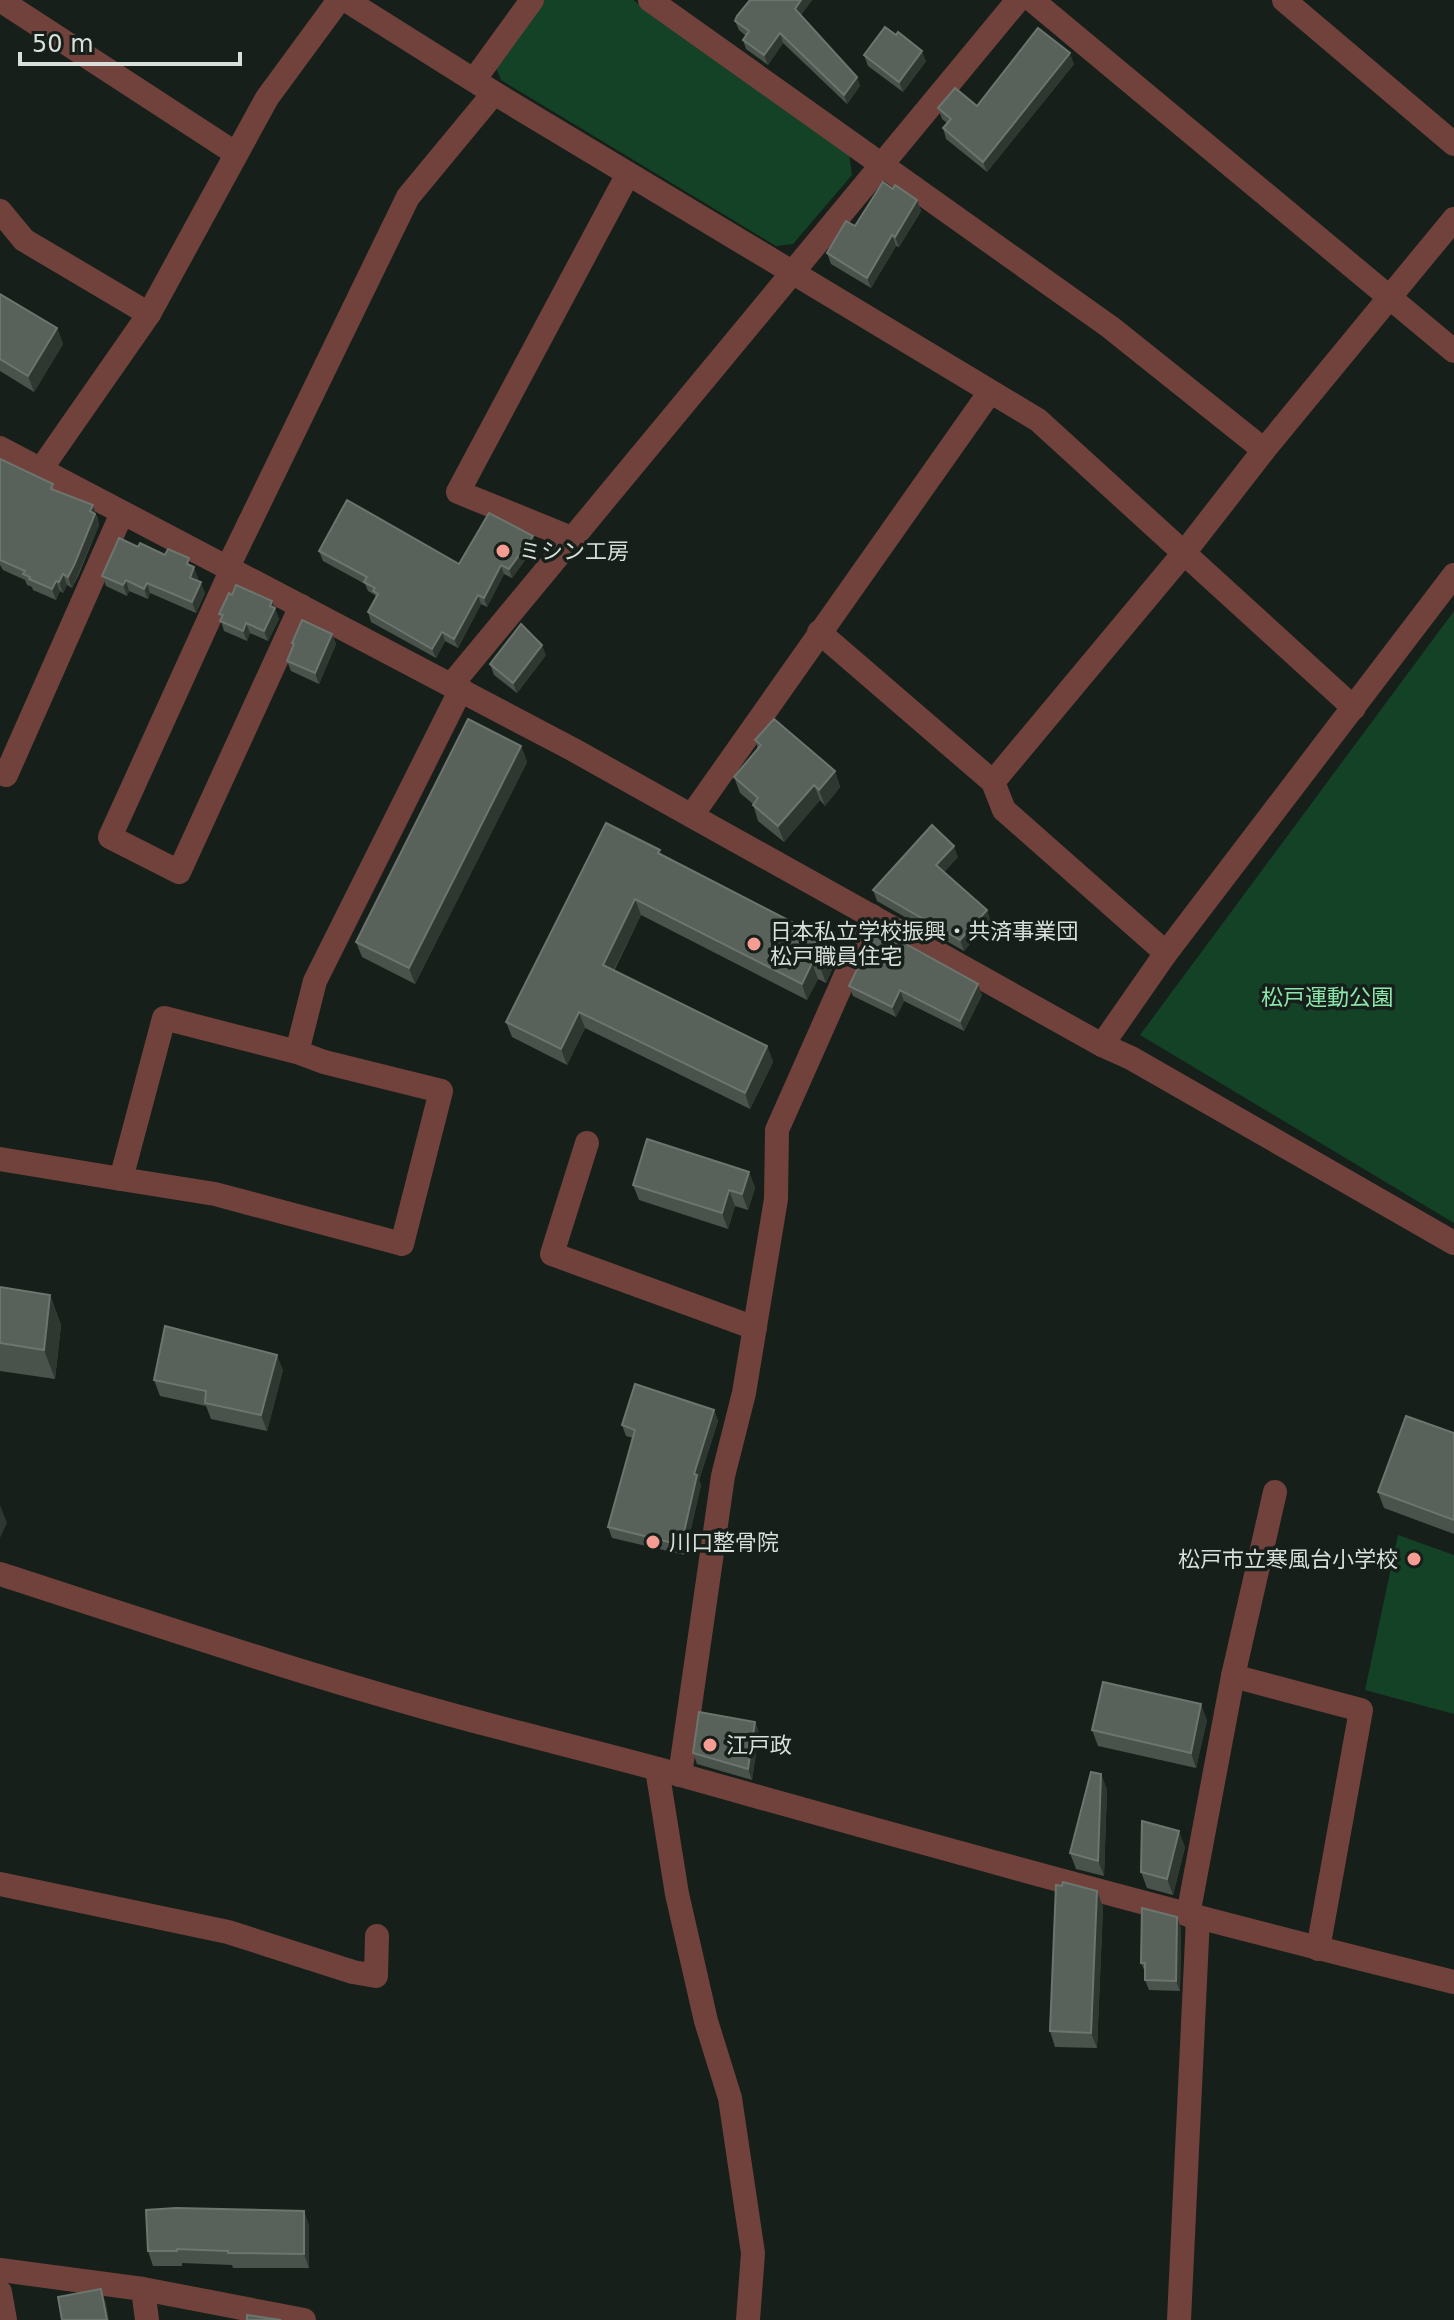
<svg xmlns="http://www.w3.org/2000/svg" width="1454" height="2320" viewBox="0 0 1454 2320" font-family="'DejaVu Sans','Noto Sans JP',sans-serif">
	<style>
		.green { fill: #144227 }
		.lines { fill: none; stroke-linecap: round; stroke-linejoin: round }
		.minor { stroke: #71413c; stroke-width: 24 }
		.wall { fill: #49524b }
		.shaded-wall { fill: #2e3730 }
		.building { fill: #58615a; stroke: #6c756e; stroke-width: 2 }
		.poi-dot { fill: #f59c93; stroke: #161f19; stroke-width: 3 }
		.labels { text-anchor: middle; dominant-baseline: central; stroke-width: 7; stroke-linejoin: round; paint-order: stroke }
		.poi-label { font-size: 22px; fill: #d9dfdb; stroke: #161f19; text-anchor: start }
		.park-label { font-size: 22px; fill: #8ce7ac; stroke: #161f19 }
	</style>
	<rect width="100%" height="100%" fill="#161f19"/>
	<g class="green">
		<path d="M542,0H633L849,153L852,175L793,244L776,246L501,80L495,65Z"/>
		<path d="M1454,611V1223L1140,1035Z"/>
		<path d="M1398,1535L1454,1555V1714L1365,1690Z"/>
	</g>
	<g class="lines">
		<g class="minor">
			<path d="M0,0L235,153"/>
			<path d="M346,0L494,93L1038,420L1354,708"/>
			<path d="M650,0L1110,327L1264,450"/>
			<path d="M1032,0L1454,351"/>
			<path d="M1284,0L1454,144"/>
			<path d="M474,80L532,0"/>
			<path d="M0,211L24,240L149,314"/>
			<path d="M0,448L572,749L1102,1045L1131,1058L1454,1243"/>
			<path d="M41,469L149,314L267,98L339,0"/>
			<path d="M574,539L458,492L628,174"/>
			<path d="M227,569L408,197L494,93"/>
			<path d="M231,571L110,837L179,872L301,606"/>
			<path d="M819,632L993,782L1004,810L1166,953"/>
			<path d="M452,684L1018,0"/>
			<path d="M0,772L6,775L122,513"/>
			<path d="M993,782L1184,553L1264,450L1454,219"/>
			<path d="M692,815L990,392"/>
			<path d="M1102,1045L1166,953L1454,575"/>
			<path d="M297,1052L324,1062L441,1091L402,1244L215,1194L121,1179L164,1018L297,1052L315,981L461,689"/>
			<path d="M587,1143L552,1254L755,1328"/>
			<path d="M0,1159L121,1179"/>
			<path d="M0,1574C166,1628 332,1684 501,1728C562,1744 623,1759 684,1776C940,1848 1196,1919 1454,1982"/>
			<path d="M1233,1676L1361,1710L1318,1949"/>
			<path d="M657,1769L677,1894L706,2021L730,2098L753,2253L748,2320"/>
			<path d="M680,1775L723,1476L744,1393L776,1199L777,1130L872,916"/>
			<path d="M0,1884L228,1932L353,1972L376,1976L377,1936"/>
			<path d="M1188,1915L1233,1676L1275,1492"/>
			<path d="M0,2270L143,2289L304,2320"/>
			<path d="M143,2289L147,2320"/>
			<path d="M0,2292L5,2320"/>
			<path d="M1179,2320L1198,1918"/>
		</g>
	</g>
	<g class="wall">
		<path d="M750,0H812L800,16L857,77L860,86L847,104L783,43L768,65L746,49L743,40L746,36L739,30L735,21Z"/>
		<path d="M864,55L926,61L903,92L868,66Z"/>
		<path d="M1074,64L987,172L946,139L943,128L947,123L942,119L938,108L977,106Z"/>
		<path d="M893,189L917,200L921,211L899,247L896,246L871,288L831,264L827,253Z"/>
		<path d="M0,294L57,328L63,344L34,392L0,371Z"/>
		<path d="M0,459L97,516L99,525L79,574L72,588L67,585L63,593L60,591L56,600L33,590L32,587L27,585L25,580L3,570L0,565Z"/>
		<path d="M536,545L512,578L504,574L487,607L481,604L458,648L445,641L436,658L371,622L368,612L376,598L375,595L368,591L365,584L323,561L319,551L459,564Z"/>
		<path d="M138,547L192,567L198,578L197,581L205,593L196,613L150,593L148,599L129,591L127,596L106,586L102,576Z"/>
		<path d="M272,601L279,619L268,641L250,633L247,641L224,631L219,614Z"/>
		<path d="M332,634L336,644L319,684L291,671L287,661L293,647L292,643Z"/>
		<path d="M546,655L517,693L494,675L490,664Z"/>
		<path d="M755,740L835,771L840,787L825,806L820,800L784,842L758,821L753,804L740,793L734,777L758,749Z"/>
		<path d="M521,746L527,762L415,984L362,957L356,942Z"/>
		<path d="M661,855L837,958L826,983L818,979L807,1000L641,915L614,971L767,1046L773,1062L750,1109L585,1028L567,1065L512,1037L506,1022Z"/>
		<path d="M958,857L944,872L987,910L990,920L964,951L877,901L873,890Z"/>
		<path d="M849,986L982,995L964,1031L904,1001L896,1017L853,996Z"/>
		<path d="M749,1172L755,1188L748,1210L735,1206L728,1229L639,1200L633,1185Z"/>
		<path d="M0,1287L50,1295L61,1325L55,1379L0,1371Z"/>
		<path d="M283,1370L267,1431L211,1419L206,1406L160,1396L154,1380Z"/>
		<path d="M714,1410L718,1421L699,1480L701,1485L685,1555L612,1538L608,1527L633,1438L626,1436L622,1425Z"/>
		<path d="M1454,1433V1534L1384,1508L1378,1492Z"/>
		<path d="M1207,1720L1196,1768L1098,1746L1092,1730Z"/>
		<path d="M755,1722L759,1733L752,1780L697,1764L693,1753Z"/>
		<path d="M1101,1774L1107,1790L1104,1876L1076,1869L1070,1853Z"/>
		<path d="M1185,1847L1173,1895L1147,1888L1141,1872Z"/>
		<path d="M1097,1891L1103,1907L1097,2048L1055,2047L1050,2031Z"/>
		<path d="M1177,1917L1181,1928L1180,1991L1149,1990L1145,1980V1972L1141,1963Z"/>
		<path d="M304,2211L309,2226V2268H233L232,2265L182,2263V2266H153L148,2251Z"/>
	</g>
	<g class="shaded-wall">
		<path d="M801,0H812L798,19L795,9Z"/>
		<path d="M780,33L783,43L768,65L764,55Z"/>
		<path d="M922,51L926,61L903,92L899,82Z"/>
		<path d="M1070,53L1074,64L987,172L983,162Z"/>
		<path d="M857,77L860,86L847,104L844,95Z"/>
		<path d="M917,200L921,211L899,247L895,237Z"/>
		<path d="M892,235L896,246L871,288L867,278Z"/>
		<path d="M57,328L63,344L34,392L28,376Z"/>
		<path d="M93,505L99,525L72,588L68,577Z"/>
		<path d="M533,536L536,545L512,578L509,569Z"/>
		<path d="M501,565L504,574L487,607L484,598Z"/>
		<path d="M194,567L198,578L194,588L190,578Z"/>
		<path d="M63,574L67,585L63,593L59,582Z"/>
		<path d="M126,580L129,591L127,596L123,585Z"/>
		<path d="M56,581L60,591L56,600L52,589Z"/>
		<path d="M201,582L205,593L196,613L192,602Z"/>
		<path d="M147,583L150,593L148,599L144,589Z"/>
		<path d="M478,595L481,604L458,648L454,639Z"/>
		<path d="M272,601L279,619L268,641L264,631Z"/>
		<path d="M246,623L250,633L247,641L243,631Z"/>
		<path d="M442,632L445,641L436,658L432,649Z"/>
		<path d="M332,634L336,644L319,684L315,673Z"/>
		<path d="M542,645L546,655L517,693L513,683Z"/>
		<path d="M521,746L527,762L415,984L409,968Z"/>
		<path d="M835,771L840,787L825,806L819,790Z"/>
		<path d="M814,785L820,800L784,842L778,826Z"/>
		<path d="M954,846L958,857L940,876L936,865Z"/>
		<path d="M635,899L641,915L608,981L603,965Z"/>
		<path d="M987,910L990,920L964,951L960,940Z"/>
		<path d="M831,942L837,958L826,983L820,967Z"/>
		<path d="M812,963L818,979L807,1000L802,984Z"/>
		<path d="M978,984L982,995L964,1031L960,1021Z"/>
		<path d="M900,990L904,1001L896,1017L892,1007Z"/>
		<path d="M579,1012L585,1028L567,1065L561,1049Z"/>
		<path d="M767,1046L773,1062L750,1109L745,1093Z"/>
		<path d="M749,1172L755,1188L748,1210L742,1194Z"/>
		<path d="M729,1190L735,1206L728,1229L722,1213Z"/>
		<path d="M50,1295L61,1325L55,1379L44,1350Z"/>
		<path d="M277,1355L283,1370L267,1431L261,1415Z"/>
		<path d="M714,1410L718,1421L699,1480L701,1485L685,1555L681,1545L694,1474Z"/>
		<path d="M0,1505L7,1523L0,1538Z"/>
		<path d="M1201,1704L1207,1720L1196,1768L1191,1753Z"/>
		<path d="M755,1722L759,1733L752,1780L748,1769Z"/>
		<path d="M1101,1774L1107,1790L1104,1876L1098,1861Z"/>
		<path d="M1179,1831L1185,1847L1173,1895L1167,1879Z"/>
		<path d="M1097,1891L1103,1907L1097,2048L1091,2033Z"/>
		<path d="M1177,1917L1181,1928L1180,1991L1176,1981Z"/>
		<path d="M304,2211L309,2226V2268L304,2254Z"/>
		<path d="M101,2289L106,2303L109,2320H107Z"/>
	</g>
	<g class="building">
		<path d="M750,0H801L795,9L857,77L844,95L780,33L764,55L743,40L749,31L735,21L737,16Z"/>
		<path d="M885,27L896,35L898,32L922,51L899,82L864,55Z"/>
		<path d="M1038,28L1070,53L983,162L943,128L951,119L938,108L955,88L977,106Z"/>
		<path d="M883,182L893,189L895,185L917,200L895,237L892,235L867,278L827,253L846,221L855,226Z"/>
		<path d="M0,294L57,328L28,376L0,359Z"/>
		<path d="M0,459L53,484L51,489L93,505L90,511L95,514L75,563L68,577L63,574L59,582L56,581L52,589L29,579L30,577L23,574L25,571L0,560Z"/>
		<path d="M347,500L459,564L489,513L533,536L509,569L501,565L484,598L478,595L454,639L442,632L432,649L368,612L378,594L373,591L375,588L364,582L367,577L319,551Z"/>
		<path d="M119,538L138,547L140,543L165,555L168,549L189,558L187,564L194,567L190,578L201,582L192,602L147,583L144,589L126,580L123,585L102,576Z"/>
		<path d="M236,585L272,601L270,606L275,608L264,631L246,623L243,631L220,621L223,615L219,614L229,593L232,595Z"/>
		<path d="M302,620L332,634L315,673L287,661L294,644L292,643Z"/>
		<path d="M521,624L542,645L513,683L490,664Z"/>
		<path d="M468,719L521,746L409,968L356,942Z"/>
		<path d="M774,719L835,771L819,790L814,785L778,826L753,805L758,798L734,777L761,745L755,740Z"/>
		<path d="M606,823L660,850L658,853L831,942L820,967L812,963L802,984L635,899L603,965L767,1046L745,1093L579,1012L561,1049L506,1022Z"/>
		<path d="M932,825L954,846L936,865L987,910L960,940L873,890Z"/>
		<path d="M877,928L978,984L960,1021L900,990L892,1007L849,986Z"/>
		<path d="M647,1139L749,1172L742,1194L729,1190L722,1213L633,1185Z"/>
		<path d="M0,1287L50,1295L44,1350L0,1343Z"/>
		<path d="M165,1326L277,1355L261,1415L205,1403L206,1391L154,1380Z"/>
		<path d="M635,1384L714,1410L694,1474L697,1475L681,1545L608,1527L635,1430L622,1425Z"/>
		<path d="M1406,1416L1454,1433V1520L1378,1492Z"/>
		<path d="M1103,1682L1201,1704L1191,1753L1092,1730Z"/>
		<path d="M699,1712L755,1722L748,1769L693,1753Z"/>
		<path d="M1091,1772L1101,1774L1098,1861L1070,1853Z"/>
		<path d="M1142,1821L1179,1831L1167,1879L1141,1872Z"/>
		<path d="M1063,1882L1097,1891L1091,2033L1050,2031L1056,1885L1062,1886Z"/>
		<path d="M1142,1908L1177,1917L1176,1981L1145,1980V1963H1141Z"/>
		<path d="M176,2208L304,2211V2254L228,2253V2251L177,2249V2251H148L146,2210Z"/>
		<path d="M101,2289L107,2320H62L58,2297Z"/>
		<path d="M247,2315L281,2320H247Z"/>
	</g>
	<g class="poi-dot">
		<circle cx="503" cy="551" r="8"/>
		<circle cx="754" cy="944" r="8"/>
		<circle cx="653" cy="1542" r="8"/>
		<circle cx="1414" cy="1559" r="8"/>
		<circle cx="710" cy="1745" r="8"/>
	</g>
	<g class="labels">
		<g class="poi-label">
			<text x="519" y="551">ミシン工房</text>
			<text x="770" y="931">日本私立学校振興・共済事業団<tspan x="770" dy="25">松戸職員住宅</tspan></text>
			<text x="669" y="1542">川口整骨院</text>
			<text x="1398" y="1559" text-anchor="end">松戸市立寒風台小学校</text>
			<text x="726" y="1745">江戸政</text>
		</g>
		<g class="park-label">
			<text x="1327" y="997">松戸運動公園</text>
		</g>
	</g>
	<path d="M20 52v12h220v-12" fill="none" stroke="#d9dfdb" stroke-width="4"/>
	<text x="32" y="52" font-size="24" fill="#d9dfdb" stroke="#161f19" stroke-width="6" paint-order="stroke">50 m</text>
</svg>
